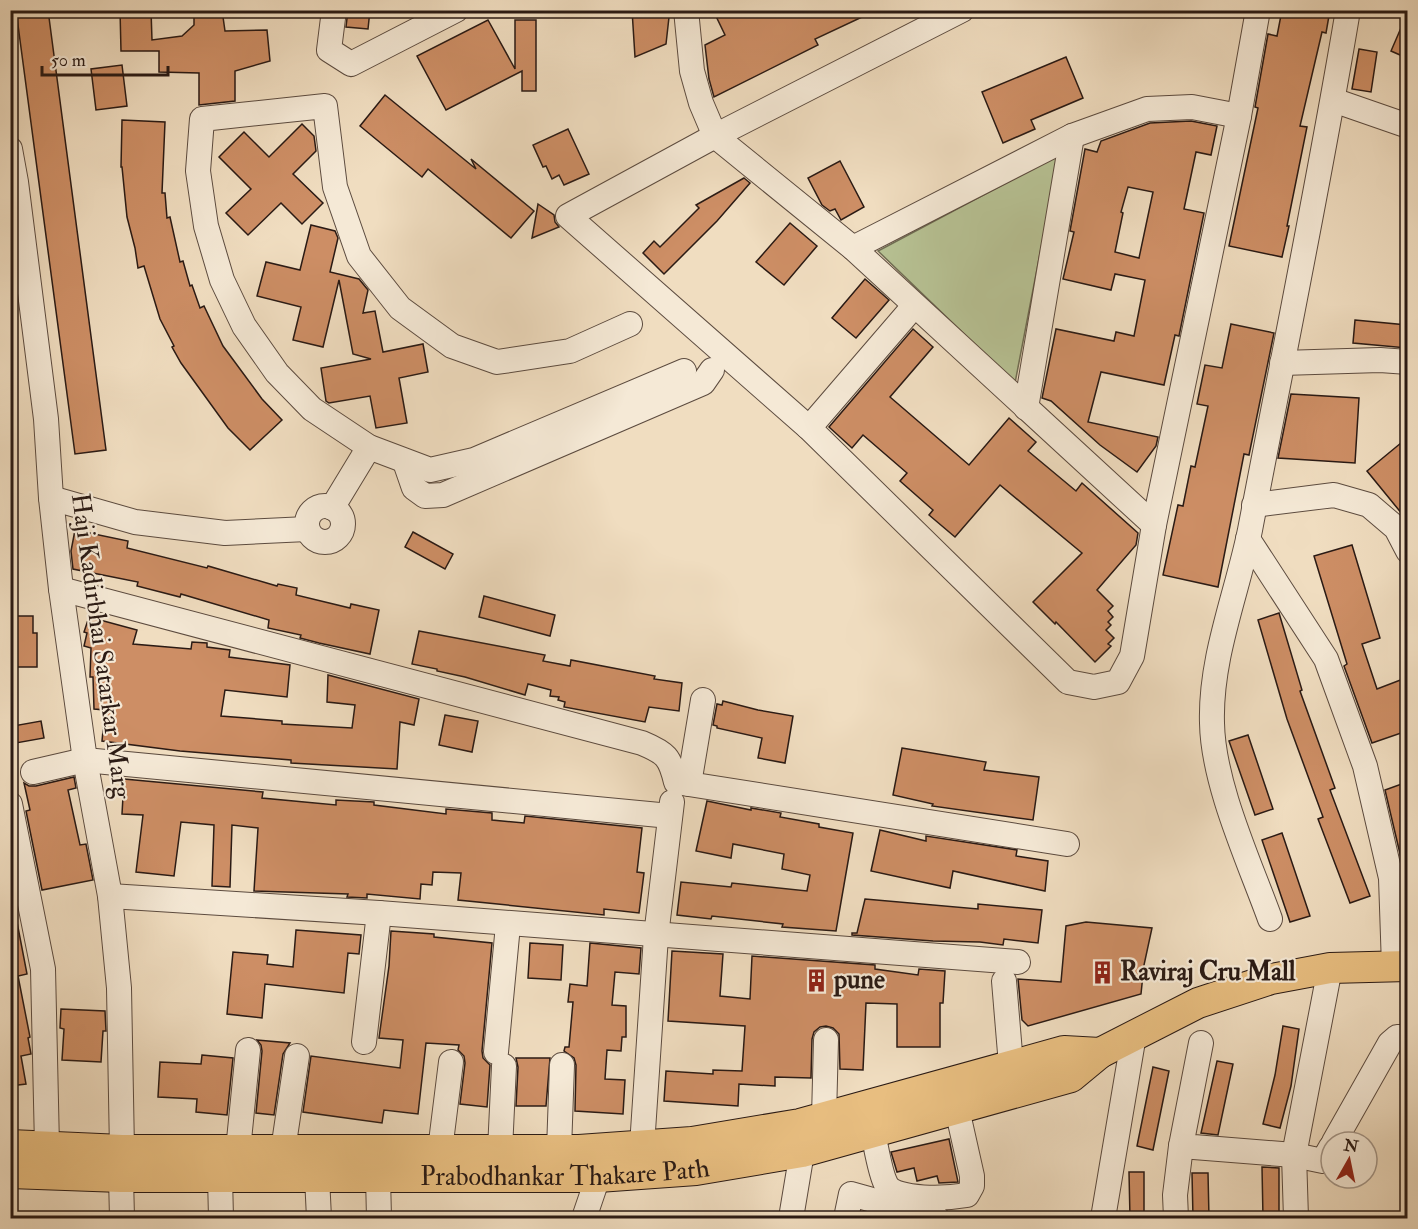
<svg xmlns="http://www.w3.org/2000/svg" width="1418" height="1229" viewBox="0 0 1418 1229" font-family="'IM FELL Double Pica',serif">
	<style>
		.green { fill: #b7c294; stroke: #706e54; stroke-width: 1.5 }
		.building { fill: #cd8e65; stroke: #2a1a14; stroke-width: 1.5; fill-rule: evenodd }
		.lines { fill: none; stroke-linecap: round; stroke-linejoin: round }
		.minor-casing { stroke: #5c4b3f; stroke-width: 26 }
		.major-casing { stroke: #2a1a14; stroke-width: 32 }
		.minor { stroke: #f5e9d6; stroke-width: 24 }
		.major { stroke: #e8be80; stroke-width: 30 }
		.labels { text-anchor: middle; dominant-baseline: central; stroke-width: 4.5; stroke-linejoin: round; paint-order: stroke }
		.street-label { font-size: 26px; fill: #2a1a14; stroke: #f5e9d6 }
		.poi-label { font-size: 26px; font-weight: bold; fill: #2a1a14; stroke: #f5e9d6; text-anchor: start }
	</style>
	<rect width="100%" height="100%" fill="#f0ddc0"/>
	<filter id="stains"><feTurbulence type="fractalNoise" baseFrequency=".00333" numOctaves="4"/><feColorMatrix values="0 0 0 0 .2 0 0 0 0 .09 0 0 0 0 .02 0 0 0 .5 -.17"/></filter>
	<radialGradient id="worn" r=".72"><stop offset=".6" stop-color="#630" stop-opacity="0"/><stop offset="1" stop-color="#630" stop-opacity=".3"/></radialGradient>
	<path class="green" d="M1059,155L1015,383L878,251Z"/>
	<g class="building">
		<path d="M16,10H48L106,450L75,454Z"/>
		<path d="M120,10H151L152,40L182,36L194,25V10H222L225,31L267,30L270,61L235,71V101L199,105V73L159,72V51H121Z"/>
		<path d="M348,10H370L368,29L346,27Z"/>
		<path d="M632,10H667L669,17L666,44L635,57Z"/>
		<path d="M713,10H877L815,39L818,45L714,97L709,79L705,45L725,35Z"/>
		<path d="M1282,10H1330L1326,33L1322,32L1300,126L1307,127L1287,226H1289L1282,257L1229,246L1258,108L1255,107L1268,34L1277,36Z"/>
		<path d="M1407,14V58L1391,51Z"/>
		<path d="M488,20L515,69V20H536V91H522V71L446,110L417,56Z"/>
		<path d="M1359,49L1377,52L1371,92L1352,89Z"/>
		<path d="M1066,57L1083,98L1031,120L1035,129L1003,143L982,92Z"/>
		<path d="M122,65L127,106L96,110L91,69Z"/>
		<path d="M385,95L476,169L471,159L534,211L511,238L428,169L422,177L360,126Z"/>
		<path d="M122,120L165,122L162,193H165L167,218L170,217L180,262L183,261L190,286L192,285L200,308L204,306L223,346L262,399L282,420L250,450L228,428L181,363L172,347L174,346L160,319L144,266L138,268L135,248L127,217L122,167H121Z"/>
		<path d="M1191,121L1217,126L1211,155L1196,152L1184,209L1204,213L1179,336L1175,335L1164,385L1101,372L1088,422L1158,437L1156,446L1137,472L1100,445L1051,401L1042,398L1056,329L1114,341L1116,332L1134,336L1145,280L1115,274L1111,290L1063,279L1074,232L1070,231L1085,149L1097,152L1101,141L1150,123ZM1128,187L1153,192L1139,258L1115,252L1123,213L1121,212Z"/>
		<path d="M302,124L314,136L316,151L293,174L323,203L302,224L281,203L248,235L226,213L251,189L219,157L244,132L269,157Z"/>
		<path d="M568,129L589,174L564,185L559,175L552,179L546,166L543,167L533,145Z"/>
		<path d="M840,161L864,207L841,220L835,209L830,211L822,205L808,178Z"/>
		<path d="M744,178L750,183L717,221L664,274L643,253L654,241L660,247L699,208L696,205Z"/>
		<path d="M538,204L554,215L555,222L559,227L532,238Z"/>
		<path d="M790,223L817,246L784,285L756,262Z"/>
		<path d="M311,225L335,231L338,238L330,272L359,279L368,290L363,313L375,311L383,352L423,344L428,372L399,378L407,423L376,428L370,396L329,403L326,401L321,368L371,359L353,354L339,280L323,347L293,340L301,307L257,296L266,262L300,270Z"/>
		<path d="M865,279L889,300L856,338L832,318Z"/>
		<path d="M1355,320L1407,325V348L1353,343Z"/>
		<path d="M1231,324L1274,333L1249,455L1244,454L1218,587L1163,575L1178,505L1183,506L1191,466L1195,467L1208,406L1197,404L1205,365L1222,368Z"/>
		<path d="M913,329L933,347L890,397L969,465L1009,418L1036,442L1028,451L1076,491L1082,483L1138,533L1136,545L1097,590L1113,606L1108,611L1113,617L1108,622L1111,625L1106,630L1114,638L1108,644L1111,646L1095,662L1056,622L1055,624L1033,602L1082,553L1000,485L955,537L929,515L933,510L900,481L907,473L863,435L852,448L829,427Z"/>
		<path d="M1291,394L1359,398L1355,463L1278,458Z"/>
		<path d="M1407,438V520L1367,471Z"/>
		<path d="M75,530L128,541L127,548L207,568L208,566L277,586L278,584L297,588L296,595L350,608L351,604L379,610L370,654L319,643L300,638L301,635L268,628L269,620L181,594L180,597L137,586L138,582L73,569L71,551Z"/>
		<path d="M413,532L453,554L445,569L405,547Z"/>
		<path d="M1352,545L1380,638L1362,644L1377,689L1403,679L1407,692V731L1372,743L1344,666L1347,664L1314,556Z"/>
		<path d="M484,596L555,615L550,636L479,617Z"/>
		<path d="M1279,613L1302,690L1300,691L1335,788L1330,790L1370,896L1350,903L1318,819L1323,817L1287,719L1258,620Z"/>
		<path d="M10,616H33V633H37V667H10Z"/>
		<path d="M89,617L137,630L133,644L191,649L192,642L207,643V647L230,650L229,657L290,665L287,697L225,690L221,716L282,721V724L352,728L355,705L327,702L328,675L419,699L414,725L400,722L397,769L291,763V760L180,751L102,741L105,710L94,709L93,677H90L91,648L84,646L87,633L84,632Z"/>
		<path d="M419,631L545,655L543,661L570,666L571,660L655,676L654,679L682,683L679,711L649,707L645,722L564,707L565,702L558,700L559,697L550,696L551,690L528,684L525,695L465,677L437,671V669L412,664Z"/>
		<path d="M723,701L758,710L793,716L785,763L758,758L762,738L717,728V726L713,725L717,704L722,705Z"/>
		<path d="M445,715L478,721L472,752L439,745Z"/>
		<path d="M41,721L44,738L16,743L13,726Z"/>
		<path d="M1248,735L1273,809L1255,815L1229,741Z"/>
		<path d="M902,748L986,762L984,770L1039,777L1033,820L932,806L933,804L893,795Z"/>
		<path d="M74,777L76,788L68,790L80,845L86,844L93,880L42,890L26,811L30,810L24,783L29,786H36Z"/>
		<path d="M124,779L263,792L262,798L336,805V800L374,802V805L446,814V809L492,813V820L524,823L525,816L642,828L637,872L644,873L639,913L604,909V915L458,900L461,873L433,872L432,885L421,884L420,899L367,894V898L347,897L348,894L254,891L258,828L232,825L230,887L212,886L214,825L181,822L174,876L136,872L143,815L122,814Z"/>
		<path d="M1407,782V808L1401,809L1407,827L1406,872L1401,858L1385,790Z"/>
		<path d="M707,801L751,810V808L781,813L780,817L819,824V827L853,833L836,931L782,927L783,924L712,916L711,919L677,915L681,882L731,887L732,883L807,891L810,875L782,869L784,854L733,844L731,858L696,851Z"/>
		<path d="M880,830L926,841V836L1017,850L1016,856L1048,861L1045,891L953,871L950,888L871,871Z"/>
		<path d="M1282,833L1310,916L1290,922L1262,840Z"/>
		<path d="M865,899L978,909V904L1042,910L1038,943L1004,939L1003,945L980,942L933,941L852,935V933H857Z"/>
		<path d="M10,922H17L27,974L18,976L30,1037L28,1038L31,1054L21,1056L26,1084L10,1086Z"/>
		<path d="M1086,922L1152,928L1144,965L1141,994L1028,1026L1022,1020L1018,979L1061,982L1066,926Z"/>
		<path d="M296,930L361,935L359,954L348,953L344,993L265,984L262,1018L227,1014L233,952L268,955L267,964L293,967Z"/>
		<path d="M391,931L434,934V937L492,943L482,1051L483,1058L490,1065L487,1107L460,1104L465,1063L464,1056L458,1050L459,1045L426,1043L418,1114L384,1110L382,1123L303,1112L311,1056L400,1068L403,1040L379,1038L389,966Z"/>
		<path d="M530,943L563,945L561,980L528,978Z"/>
		<path d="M590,943L641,948L639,974L615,972L612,1005L626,1006V1037H622L621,1051L607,1050L605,1079L625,1080L623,1114L575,1111L576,1065L574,1058L564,1051L565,1047H569L573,1002H568L570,984L587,986Z"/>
		<path d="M672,951L723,954L720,996L750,999L752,956L875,965V969L918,975L919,969L945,971L943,1003H940V1047H897V1004L866,1003L863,1070L840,1069L839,1034L833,1028L826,1026L820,1027L814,1032L812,1039L811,1078L775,1077V1086L739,1084L738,1106L664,1101L666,1071L713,1074V1070L742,1071L745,1026L668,1021Z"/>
		<path d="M61,1009L105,1011L106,1031H103L101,1062L62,1060L64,1029L60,1028Z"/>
		<path d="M1283,1026L1299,1029L1291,1086L1280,1128L1263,1124L1275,1075Z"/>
		<path d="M257,1040L290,1043L283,1054L274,1115L256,1113L262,1051L261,1045Z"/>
		<path d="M202,1055L233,1058L227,1115L196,1112L197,1099L158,1097L160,1062L201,1064Z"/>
		<path d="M516,1058H550L546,1106H516L518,1067Z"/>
		<path d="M1217,1061L1233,1064L1218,1135L1201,1133Z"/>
		<path d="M1153,1067L1169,1071L1153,1150L1137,1146Z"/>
		<path d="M949,1139L958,1182L939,1183L937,1176L917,1181L914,1168L897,1172L891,1152Z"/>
		<path d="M1262,1167L1279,1168V1218H1263Z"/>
		<path d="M1129,1172H1144V1218H1130Z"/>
		<path d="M1192,1173H1208L1209,1218H1193Z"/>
	</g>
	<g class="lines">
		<defs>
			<g id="minor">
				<path d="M334,10L329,50L351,64L456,10"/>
				<path d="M686,10L692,71L701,103L715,136L853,248L1154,525"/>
				<path d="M962,10L715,136L568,216L809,428L1068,682L1094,687L1118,682L1132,656L1154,525L1239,116L1258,10"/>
				<path d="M1333,100L1408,126"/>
				<path d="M10,149L16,182L46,419L51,498L61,589L85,760L110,896L119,988L122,1150"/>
				<path d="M853,248L1072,136L1147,109L1192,107L1239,116"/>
				<path d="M630,324L570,351L497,362L452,346L400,308L359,256L335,187L325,106L202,119L198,171L206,226L222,280L244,326L277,373L312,409L369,447L430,470L474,460L684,371"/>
				<path d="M1282,363L1380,360L1408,362"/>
				<path d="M1026,408L1072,136"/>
				<path d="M809,428L914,306"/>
				<path d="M405,462L414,488L425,496L443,495L703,383L712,370"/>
				<path d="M51,498L135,522L225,533L307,529"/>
				<path d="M1254,505L1334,495L1369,505L1396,528L1408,551"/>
				<circle cx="325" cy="524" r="18"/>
				<path d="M332,508L369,447"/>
				<path d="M1248,539L1326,659L1365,766L1391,878L1394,966"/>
				<path d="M61,589L642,743C666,753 670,757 676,782L1067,844"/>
				<path d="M33,772L85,760L670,816"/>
				<path d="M689,784L703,700"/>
				<path d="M10,804L43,969L47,1146"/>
				<path d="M110,896L379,913L1018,962"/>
				<path d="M1270,919C1249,861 1213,784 1212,723C1210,657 1237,594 1250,530C1283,357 1319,184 1348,10"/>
				<path d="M1004,981L1011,1065"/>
				<path d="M364,1042L379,913"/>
				<path d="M1201,1043L1181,1146L1294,1155L1323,1161L1331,1147"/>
				<path d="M496,1052L508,925"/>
				<path d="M824,1117L826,1040"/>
				<path d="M873,1133C876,1146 880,1173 886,1184C895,1202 950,1198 967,1195L972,1186V1176L957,1109"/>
				<path d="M1334,1142L1390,1043L1397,1037H1408"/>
				<path d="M642,1146L656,936L672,802"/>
				<path d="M238,1150L248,1050"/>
				<path d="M283,1150L297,1056"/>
				<path d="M440,1150L451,1062"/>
				<path d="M500,1150L504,1066"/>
				<path d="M559,1150L562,1065"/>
				<path d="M121,1177L122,1218"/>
				<path d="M220,1177L221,1218"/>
				<path d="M317,1177L319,1218"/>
				<path d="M378,1177L379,1218"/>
				<path d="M584,1218L598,1177"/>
				<path d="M791,1218L802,1152L801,1135"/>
				<path d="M846,1218L851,1194L937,1218"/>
				<path d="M1103,1218L1134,1035"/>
				<path d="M1176,1218L1175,1195L1181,1146"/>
				<path d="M1296,1218L1294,1155L1330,968"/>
			</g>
			<g id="major">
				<path d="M10,1145L122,1150H579L692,1142L800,1124L1064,1051L1100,1053"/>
				<path id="s1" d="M10,1173L121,1177H598L696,1170L802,1152L1071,1077L1100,1053L1198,1003L1271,979L1330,968L1408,966"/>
			</g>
		</defs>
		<use href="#minor" class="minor-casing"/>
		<use href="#major" class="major-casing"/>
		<use href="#minor" class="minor"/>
		<use href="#major" class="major"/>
	</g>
	<defs>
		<symbol id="building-bare" viewBox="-9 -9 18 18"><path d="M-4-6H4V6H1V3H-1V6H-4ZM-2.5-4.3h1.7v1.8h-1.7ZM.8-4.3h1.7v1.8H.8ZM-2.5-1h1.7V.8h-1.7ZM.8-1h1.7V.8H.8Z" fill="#8f2418" stroke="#f5e9d6" stroke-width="2.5" paint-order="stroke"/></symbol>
	</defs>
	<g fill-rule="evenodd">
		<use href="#building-bare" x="1086" y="956" width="33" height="33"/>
		<use href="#building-bare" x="800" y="964" width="33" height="33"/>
	</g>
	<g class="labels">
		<g class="street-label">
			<text transform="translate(101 646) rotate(82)">Haji Kadirbhai Satarkar Marg</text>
			<text stroke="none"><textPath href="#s1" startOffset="555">Prabodhankar Thakare Path</textPath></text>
		</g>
		<g class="poi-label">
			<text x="1120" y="972">Raviraj Cru Mall</text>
			<text x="834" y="980">pune</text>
		</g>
	</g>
	<rect width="1418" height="1229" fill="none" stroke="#f0ddc0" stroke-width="36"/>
	<rect x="12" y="12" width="1394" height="1205" fill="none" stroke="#2a1a14" stroke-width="3"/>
	<rect x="18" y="18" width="1382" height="1193" fill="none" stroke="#2a1a14" stroke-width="1.5"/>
	<g transform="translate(1349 1160) rotate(9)"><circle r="28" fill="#f5e9d6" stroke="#a49688" stroke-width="1.5"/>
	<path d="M0-4.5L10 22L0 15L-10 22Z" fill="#8f2418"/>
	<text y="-9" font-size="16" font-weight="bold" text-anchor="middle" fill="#2a1a14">N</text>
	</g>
	<path d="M42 66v9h126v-9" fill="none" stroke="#2a1a14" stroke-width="3"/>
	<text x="51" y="66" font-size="18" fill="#2a1a14" stroke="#f5e9d6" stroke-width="4.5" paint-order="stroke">50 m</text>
	<rect width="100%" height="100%" filter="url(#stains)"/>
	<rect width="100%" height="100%" fill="url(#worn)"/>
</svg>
